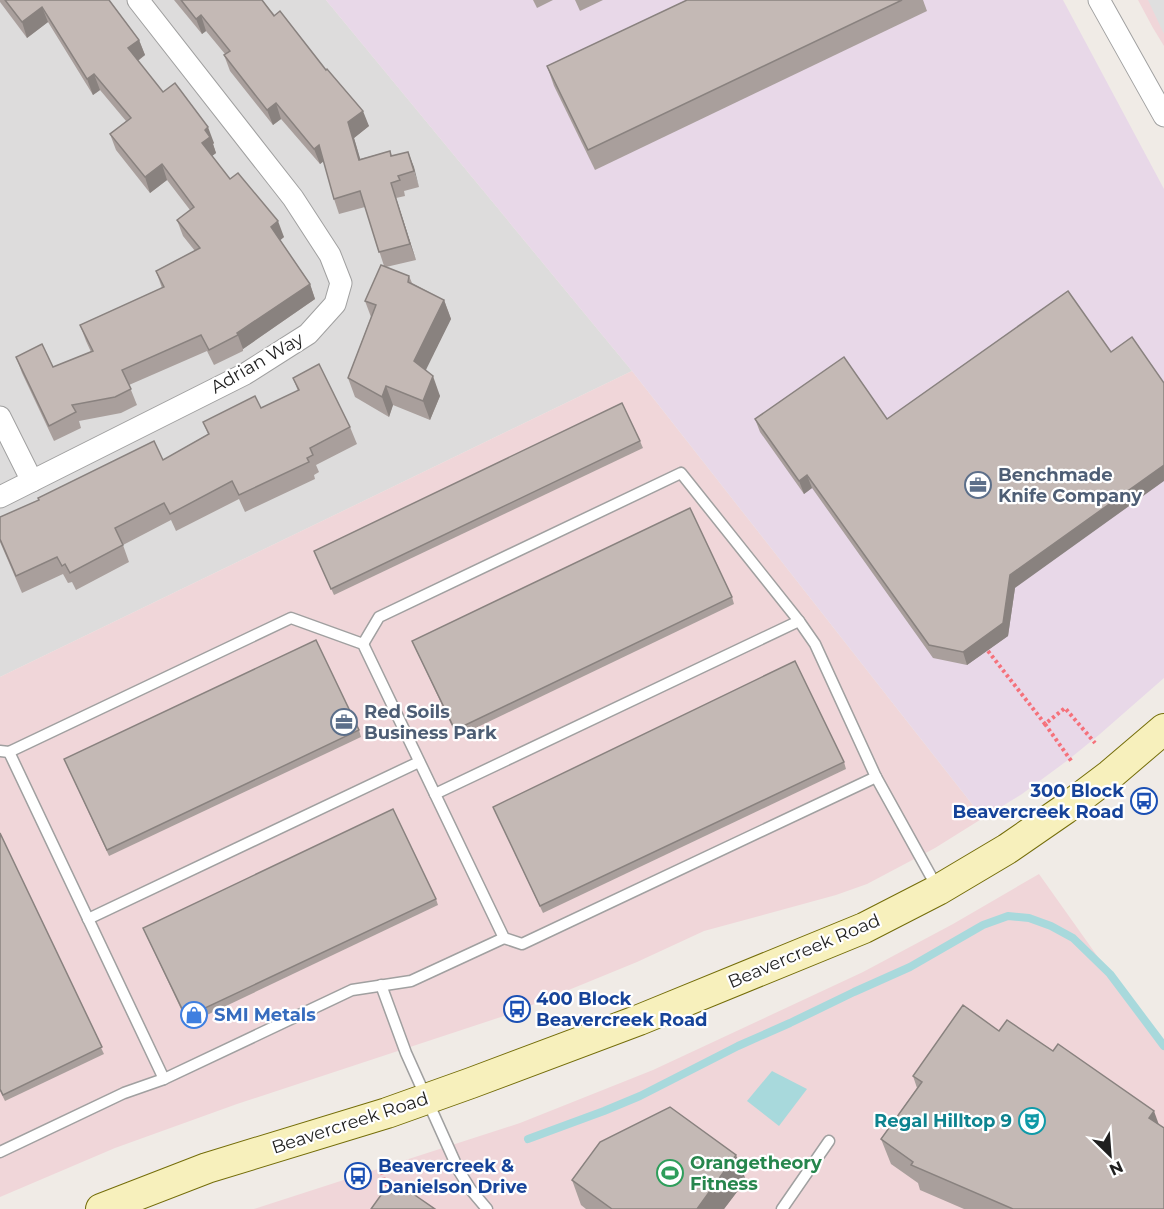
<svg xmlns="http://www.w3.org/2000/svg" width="1164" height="1209" viewBox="0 0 1164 1209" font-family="Montserrat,sans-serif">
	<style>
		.residential { fill: #dddcdc }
		.commercial { fill: #f0d6d9 }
		.industrial { fill: #e8d8e8 }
		.parking { fill: #dfdfdf }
		.water { fill: #a8d9dc }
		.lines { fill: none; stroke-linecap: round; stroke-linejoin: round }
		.stream { stroke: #a8d9dc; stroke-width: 8 }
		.service-casing { stroke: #a0a0a0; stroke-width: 13 }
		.minor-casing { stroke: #a0a0a0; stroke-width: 23 }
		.secondary-casing { stroke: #746d09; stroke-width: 32 }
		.path { stroke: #f5717b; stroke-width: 4; stroke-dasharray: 3 3; stroke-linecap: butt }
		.service { stroke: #fff; stroke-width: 10 }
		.minor { stroke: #fff; stroke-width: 21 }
		.secondary { stroke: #f7f0bc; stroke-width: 30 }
		.wall { fill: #a99f9c }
		.shaded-wall { fill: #89827f }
		.building { fill: #c4b9b5; stroke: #89827f; stroke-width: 1.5 }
		.labels { text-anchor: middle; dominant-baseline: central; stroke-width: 4.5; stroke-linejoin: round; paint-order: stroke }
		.street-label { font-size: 18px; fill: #1f1f1f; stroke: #fff }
		.service-label { font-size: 18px; font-weight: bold; fill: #4e5e75; stroke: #fff; text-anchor: start }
		.transit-label { font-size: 18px; font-weight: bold; fill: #164399; stroke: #fff; text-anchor: start }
		.shop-label { font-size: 18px; font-weight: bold; fill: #366cbe; stroke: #fff; text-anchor: start }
		.culture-label { font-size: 18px; font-weight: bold; fill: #0d838f; stroke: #fff; text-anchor: end }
		.leisure-label { font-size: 18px; font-weight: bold; fill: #27864d; stroke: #fff; text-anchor: start }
	</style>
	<rect width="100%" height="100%" fill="#f0ebe6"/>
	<path class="residential" d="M0,0H326L632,371L0,677Z"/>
	<g class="commercial">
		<path d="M1138,0H1164V46L1153,28Z"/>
		<path d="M632,371L983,818L935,848L867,884L836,895L704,931L637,962L510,1014L237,1104L115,1148L0,1197V677Z"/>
		<path d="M1039,874L1164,1050V1209H254L520,1123L653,1070L863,972L953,924Z"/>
	</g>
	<path class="industrial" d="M326,0H1063L1164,189V678L1100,734L1068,760L1022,794L983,818L632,371Z"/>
	<path class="parking" d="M1148,0H1164V34Z"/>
	<path class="water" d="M772,1071L807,1089L779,1126L747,1101Z"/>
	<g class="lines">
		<path class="stream" d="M528,1139L604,1111L640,1096L738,1046L790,1023L854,992L910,967L983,925L1008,916L1029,918L1051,926L1073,938L1110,974L1164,1046"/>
		<defs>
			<g id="service">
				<path d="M363,644L379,617L681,473L799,621L815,644L876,777L938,889"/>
				<path d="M0,751L9,752L291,618L363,644L504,938L522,944L876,777"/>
				<path d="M9,752L164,1079"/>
				<path d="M435,794L799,621"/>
				<path d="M88,919L419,762"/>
				<path d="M381,985L406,1053L459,1171L471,1190L487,1209"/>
				<path d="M0,1152L124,1093L164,1079L352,990L411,981L504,938"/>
				<path d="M782,1209L829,1141"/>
			</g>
			<g id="minor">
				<path d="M1099,0L1164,116"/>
				<path d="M0,417L32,481"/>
				<path d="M0,497L245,374L308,334L335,304L341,283L330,255L293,198L138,0"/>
			</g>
			<path id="secondary" d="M101,1209L207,1168L387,1113L471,1083L639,1020L864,928L938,890L1007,849L1065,809L1110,775L1164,729"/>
		</defs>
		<use href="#service" class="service-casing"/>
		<use href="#minor" class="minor-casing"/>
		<use href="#secondary" class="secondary-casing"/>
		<g class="path">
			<path d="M988,651L1045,724L1065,708L1095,743"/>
			<path d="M1045,724L1072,762"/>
			<path d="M380,1166L389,1197"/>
		</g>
		<use href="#service" class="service"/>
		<use href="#minor" class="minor"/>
		<use href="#secondary" class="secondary"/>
	</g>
	<g class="wall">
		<path d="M0,0H109L139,40L145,55L138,61L163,92L214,143L213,144L216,153L212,156L230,179L284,237L280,240L310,284L315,299L243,349V351L214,365L207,351L129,385L137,405L121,413L79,421L81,428L54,441L22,373L16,357L53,367L91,352L86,341L80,325L162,288L156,271L195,251L183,236L177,220L190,210L167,180L150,193L116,150L110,134L126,121L100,90L93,95L48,22L27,38L0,2Z"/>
		<path d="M174,0H262L369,126L354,138L360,159L390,151L392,156L408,152L419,187L404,191L405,196L396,198L416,260L386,267L409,276L412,283L444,300L451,319L425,370L440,396L430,420L393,405L389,417L355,397L348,378L371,317L365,301L384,266L365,207L339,214L334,199L324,161L320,164L281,119L273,125L230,71L224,55L225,54L206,31L202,34Z"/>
		<path d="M533,0H553L537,8Z"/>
		<path d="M575,0H603L580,11Z"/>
		<path d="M687,0H923L927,11L595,170L554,86L547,66Z"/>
		<path d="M293,378L350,427L357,444L316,465L319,472L314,475L315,479L245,512L239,499L176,531L171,520L123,545L129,562L76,590L72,582L68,583L63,574L22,593L0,542V517L163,460L208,434L203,422L261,408L298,391Z"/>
		<path d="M755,419H887L1015,588L1008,636L967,665L933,658L812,488L804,494L760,432Z"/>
		<path d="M640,441L643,448L334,595L314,551Z"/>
		<path d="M732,597L734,604L457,737L412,641Z"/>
		<path d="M359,730L361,737L109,856L64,759Z"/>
		<path d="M844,762L846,769L543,913L493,807Z"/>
		<path d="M0,833L104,1054L5,1101L0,1091Z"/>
		<path d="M436,899L438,905L188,1024L143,928Z"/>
		<path d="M913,1076L1164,1209H964L920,1190L918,1183L891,1164L881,1139L917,1088Z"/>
		<path d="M572,1180H746L724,1209H586L581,1205Z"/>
	</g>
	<g class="shaded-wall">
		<path d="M42,7L48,22L27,38L22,22Z"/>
		<path d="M201,15L206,31L202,34L196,19Z"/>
		<path d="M139,40L145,55L133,64L128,48Z"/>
		<path d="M94,74L100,90L93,95L87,79Z"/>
		<path d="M276,103L281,119L273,125L267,110Z"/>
		<path d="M363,111L369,126L354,138L365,175L359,160L348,122Z"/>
		<path d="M208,127L214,143L213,144L216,153L208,159L202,143L205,130Z"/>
		<path d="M319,145L325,160L320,164L314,149Z"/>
		<path d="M408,152L414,167L419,187L414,171Z"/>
		<path d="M162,164L167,180L150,193L145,177Z"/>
		<path d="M391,183L396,198L416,260L410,244Z"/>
		<path d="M278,221L284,237L277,243L271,227Z"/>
		<path d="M310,284L315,299L243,349L237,333Z"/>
		<path d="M444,300L451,319L421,380L414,361Z"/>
		<path d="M433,376L440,396L430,420L423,401Z"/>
		<path d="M386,386L393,405L389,417L382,397Z"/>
		<path d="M1164,465V481L1015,588L1008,636L967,665L963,652L1010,575Z"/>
		<path d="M807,475L812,488L804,494L799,481Z"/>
		<path d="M1154,1111L1163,1136L1149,1118Z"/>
		<path d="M736,1155L746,1180L724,1209H697Z"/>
	</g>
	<g class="building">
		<path d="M5,0H109L139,40L128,48L163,92L175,83L208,127L205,130L210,137L202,143L230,179L238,173L278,221L271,227L310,284L237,333L238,335L209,350L201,335L122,370L131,389L115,397L72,405L76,412L49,426L16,357L42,344L53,367L93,351L80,325L164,287L156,271L200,248L177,220L194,207L162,164L145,177L110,134L131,118L94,74L87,79L42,7L22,22Z"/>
		<path d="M181,0H262L274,16L280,11L326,70L327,69L363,111L348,122L359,160L390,151L391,156L408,152L414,171L398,176L400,180L391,183L410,244L379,252L360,191L334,199L319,145L314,149L276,103L267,110L224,55L230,51L201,15L196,19Z"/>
		<path d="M687,0H902L588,150L547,66Z"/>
		<path d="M381,265L409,276L408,282L444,300L414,361L433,376L423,401L386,386L382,397L348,378L376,305L365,301Z"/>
		<path d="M1068,291L1111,352L1132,337L1164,383V465L1010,575L1003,623L963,652L929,645L807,475L799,481L755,419L844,357L887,419Z"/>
		<path d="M319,364L350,427L310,448L313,455L307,458L309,462L239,495L232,481L170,514L164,503L115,528L123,545L70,573L65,564L62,566L57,557L16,576L0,539V517L39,500L38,498L154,441L163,460L209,434L203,422L255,396L261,408L299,390L293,378Z"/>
		<path d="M622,403L640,441L331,589L314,551Z"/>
		<path d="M690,508L732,597L455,730L412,641Z"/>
		<path d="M316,640L359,730L107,850L64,759Z"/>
		<path d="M795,661L844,762L540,906L493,807Z"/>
		<path d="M393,809L436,899L186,1017L143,928Z"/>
		<path d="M0,833L102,1047L3,1095L0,1089Z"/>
		<path d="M963,1005L999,1031L1007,1020L1053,1051L1058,1044L1154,1111L1149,1118L1164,1128V1209H1013L911,1165L913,1162L881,1139L922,1082L913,1076Z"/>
		<path d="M670,1107L736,1155L697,1209H612L572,1180L600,1142Z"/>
		<path d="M406,1189L435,1209H371L381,1195Z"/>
	</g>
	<defs>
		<symbol id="office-ring" viewBox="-11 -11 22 22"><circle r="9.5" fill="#fff" stroke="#5c6f8a" stroke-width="1.5"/><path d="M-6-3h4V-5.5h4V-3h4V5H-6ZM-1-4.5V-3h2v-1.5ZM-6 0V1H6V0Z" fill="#5c6f8a"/></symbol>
		<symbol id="bus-ring" viewBox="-11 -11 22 22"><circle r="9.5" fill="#fff" stroke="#1a4fb4" stroke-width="1.5"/><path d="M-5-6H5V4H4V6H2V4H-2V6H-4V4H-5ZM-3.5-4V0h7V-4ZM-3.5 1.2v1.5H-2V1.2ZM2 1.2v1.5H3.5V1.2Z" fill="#1a4fb4"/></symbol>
		<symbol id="shop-ring" viewBox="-11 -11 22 22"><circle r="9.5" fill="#fff" stroke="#3f7fe0" stroke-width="1.5"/><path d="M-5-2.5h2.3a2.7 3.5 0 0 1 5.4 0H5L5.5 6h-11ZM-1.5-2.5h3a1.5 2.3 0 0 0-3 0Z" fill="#3f7fe0"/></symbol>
		<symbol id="theatre-ring" viewBox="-11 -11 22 22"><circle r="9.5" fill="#fff" stroke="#0f9aa8" stroke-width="1.5"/><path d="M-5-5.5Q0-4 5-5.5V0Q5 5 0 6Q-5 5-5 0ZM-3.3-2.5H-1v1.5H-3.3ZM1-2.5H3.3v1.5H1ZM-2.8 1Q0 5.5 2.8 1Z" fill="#0f9aa8"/></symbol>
		<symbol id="stadium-ring" viewBox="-11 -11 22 22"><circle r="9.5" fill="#fff" stroke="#2e9e5b" stroke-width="1.5"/><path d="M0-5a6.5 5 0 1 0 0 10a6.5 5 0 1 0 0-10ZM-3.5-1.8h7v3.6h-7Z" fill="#2e9e5b"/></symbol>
	</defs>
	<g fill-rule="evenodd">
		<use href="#office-ring" x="963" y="470" width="30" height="30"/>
		<use href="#office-ring" x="329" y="707" width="30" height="30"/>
		<use href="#bus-ring" x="1129" y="786" width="30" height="30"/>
		<use href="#bus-ring" x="502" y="994" width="30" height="30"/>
		<use href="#shop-ring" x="179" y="1000" width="30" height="30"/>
		<use href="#theatre-ring" x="1017" y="1106" width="30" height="30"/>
		<use href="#stadium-ring" x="655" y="1158" width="30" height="30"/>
		<use href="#bus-ring" x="343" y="1161" width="30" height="30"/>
	</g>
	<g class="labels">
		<g class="street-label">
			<text transform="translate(257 363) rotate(-30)">Adrian Way</text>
			<text transform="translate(804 951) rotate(-23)">Beavercreek Road</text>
			<text transform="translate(350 1123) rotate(-18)">Beavercreek Road</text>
		</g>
		<g class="service-label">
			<text x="998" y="475">Benchmade<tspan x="998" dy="21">Knife Company</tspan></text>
			<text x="364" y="712">Red Soils<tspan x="364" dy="21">Business Park</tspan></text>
		</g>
		<g class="transit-label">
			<text x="1124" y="791" text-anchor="end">300 Block<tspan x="1124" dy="21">Beavercreek Road</tspan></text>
			<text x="536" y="999">400 Block<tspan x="536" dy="21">Beavercreek Road</tspan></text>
			<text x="378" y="1166">Beavercreek &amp;<tspan x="378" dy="21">Danielson Drive</tspan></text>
		</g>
		<g class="shop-label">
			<text x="214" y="1015">SMI Metals</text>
		</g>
		<g class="culture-label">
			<text x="1012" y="1121">Regal Hilltop 9</text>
		</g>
		<g class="leisure-label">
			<text x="690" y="1163">Orangetheory<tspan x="690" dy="21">Fitness</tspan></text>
		</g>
	</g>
	<g transform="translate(1110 1155) rotate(155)" stroke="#ffffff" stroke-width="4.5" paint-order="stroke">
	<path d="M0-4.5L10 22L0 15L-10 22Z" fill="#1f1f1f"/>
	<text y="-9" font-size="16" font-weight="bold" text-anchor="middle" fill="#1f1f1f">N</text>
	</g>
</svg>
